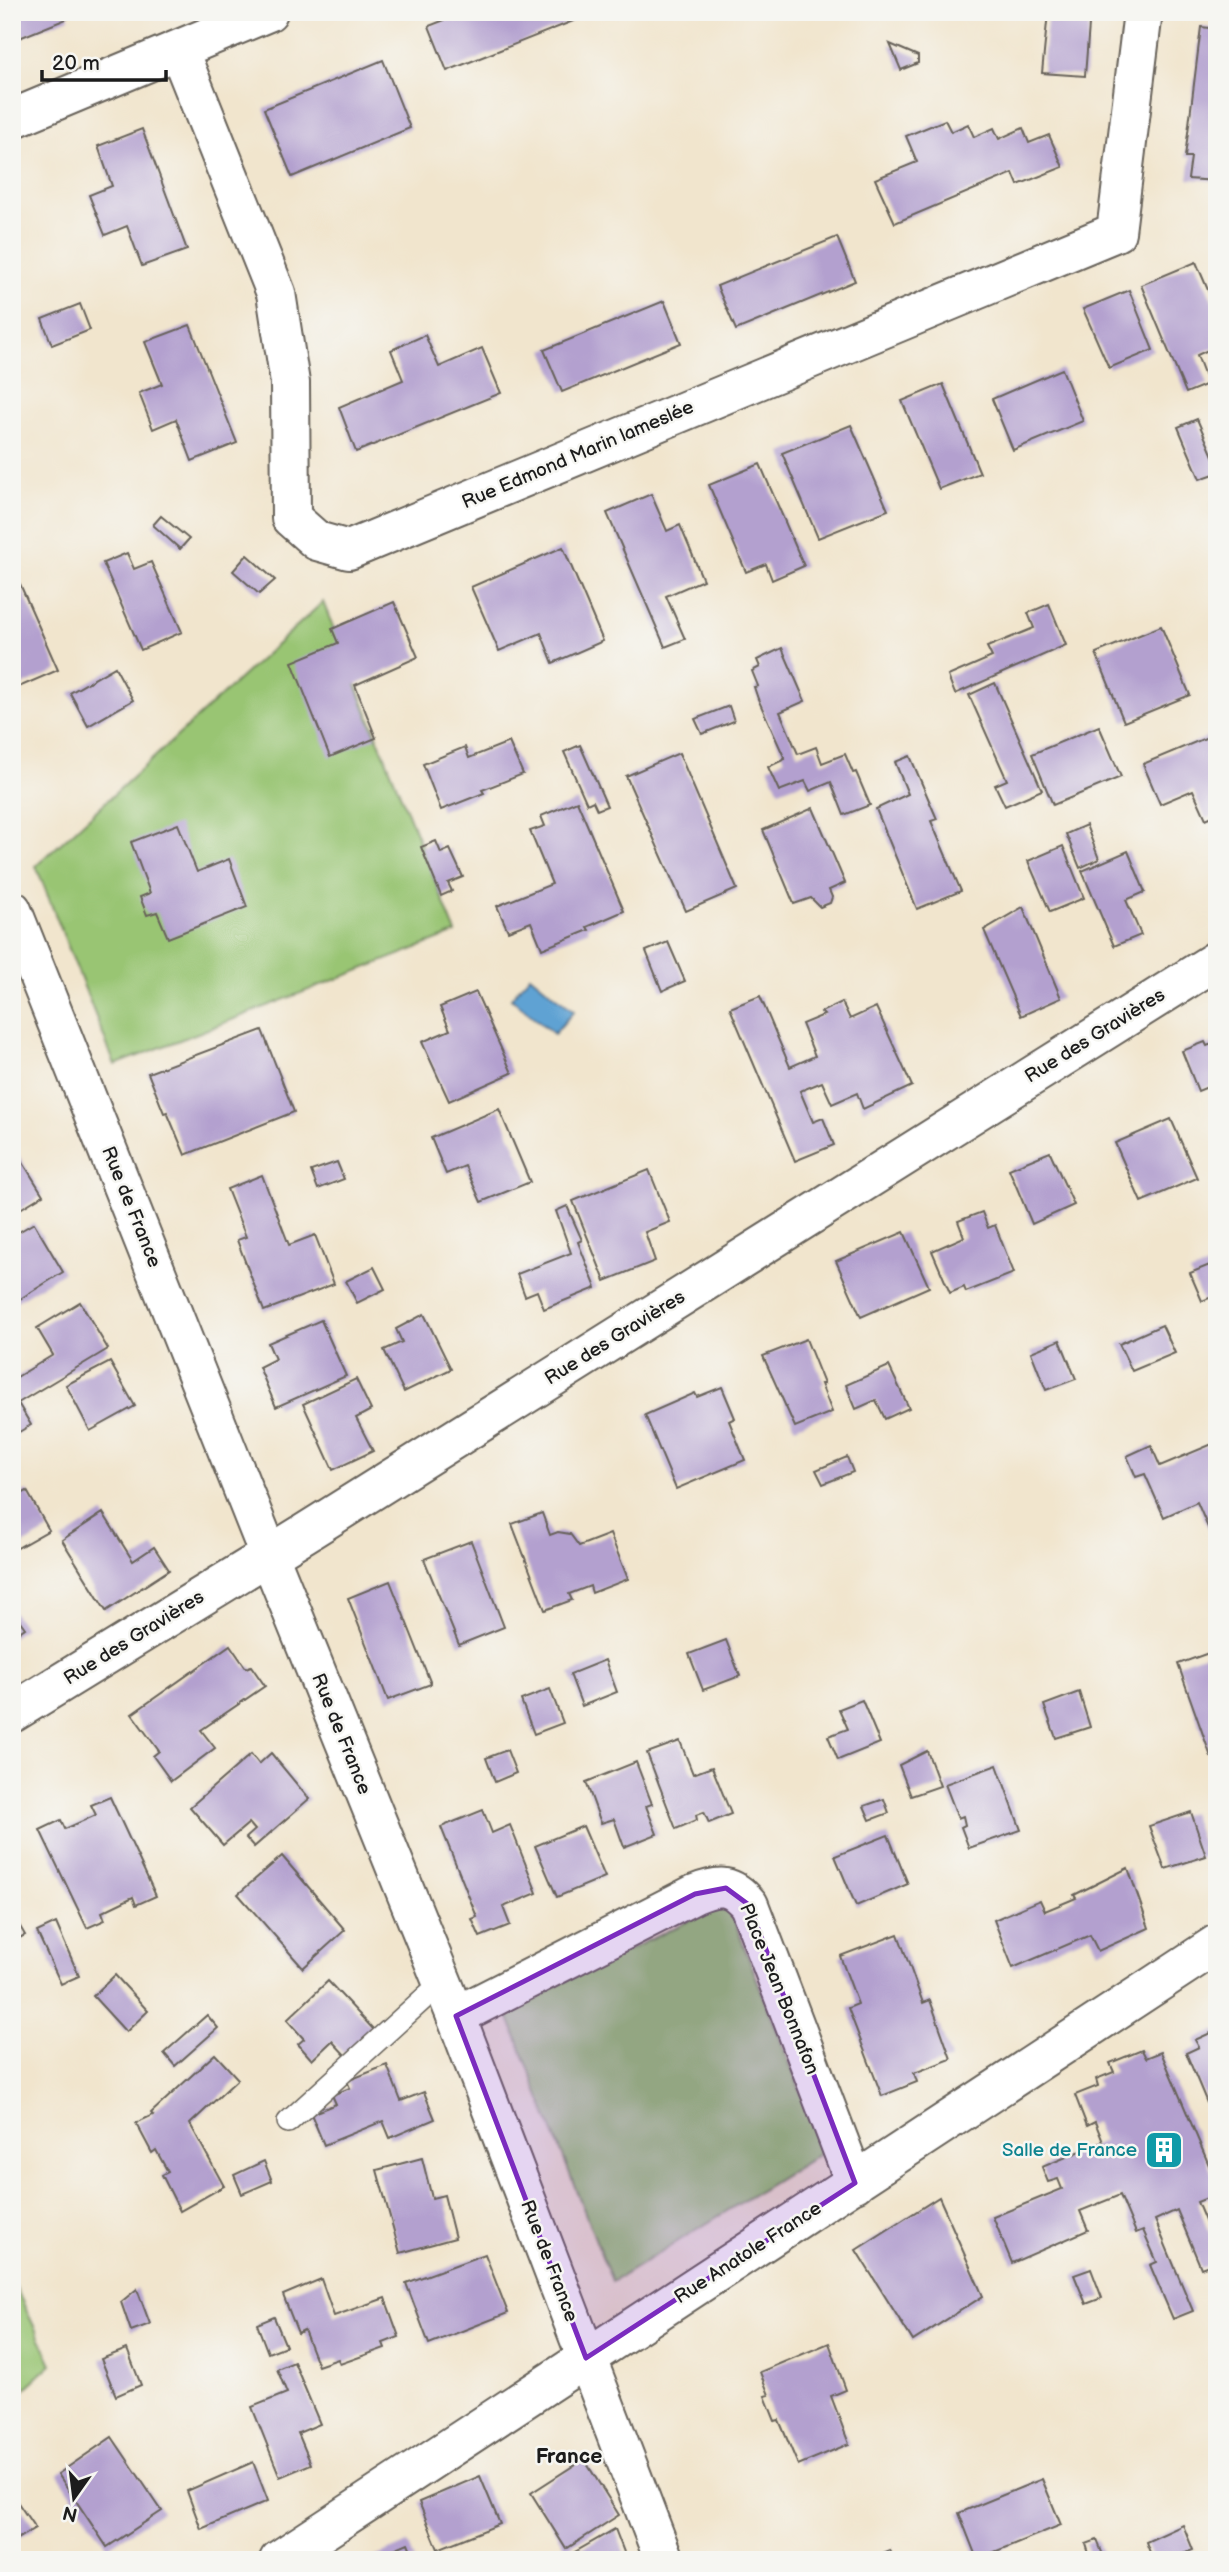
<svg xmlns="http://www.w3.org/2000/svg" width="1229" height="2572" viewBox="0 0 1229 2572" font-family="'Balsamiq Sans',sans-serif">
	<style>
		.green { fill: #99c573; stroke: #5a7048; stroke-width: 2 }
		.water { fill: #5ea2d3; stroke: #3d5f78; stroke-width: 2 }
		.building { fill: #b3a0cf }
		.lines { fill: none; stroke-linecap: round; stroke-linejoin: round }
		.service-casing { stroke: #67625a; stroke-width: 24 }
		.minor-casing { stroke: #67625a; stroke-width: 42 }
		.service { stroke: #fff; stroke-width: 21 }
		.minor { stroke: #fff; stroke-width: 38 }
		.marked { fill: #7b2cbf; fill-opacity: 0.2; stroke: #7b2cbf; stroke-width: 5; stroke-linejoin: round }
		.labels { text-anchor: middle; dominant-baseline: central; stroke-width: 5; stroke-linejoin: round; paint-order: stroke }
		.street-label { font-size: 19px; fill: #1c1c1c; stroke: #f6f6f2 }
		.culture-label { font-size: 19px; fill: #0d838f; stroke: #f6f6f2; text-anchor: end }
		.neighbourhood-label { font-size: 21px; font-weight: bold; fill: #1c1c1c; stroke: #f6f6f2 }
	</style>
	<rect width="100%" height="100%" fill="#f6f6f2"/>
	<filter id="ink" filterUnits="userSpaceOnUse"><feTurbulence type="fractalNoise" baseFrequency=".0143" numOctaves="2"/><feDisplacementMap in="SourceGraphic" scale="14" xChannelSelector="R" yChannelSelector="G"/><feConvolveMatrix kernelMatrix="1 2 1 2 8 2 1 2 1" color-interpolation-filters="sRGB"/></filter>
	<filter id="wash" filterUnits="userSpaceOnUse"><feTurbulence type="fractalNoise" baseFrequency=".00686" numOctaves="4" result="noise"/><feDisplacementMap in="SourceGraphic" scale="28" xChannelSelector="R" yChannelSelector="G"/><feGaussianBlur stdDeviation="1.57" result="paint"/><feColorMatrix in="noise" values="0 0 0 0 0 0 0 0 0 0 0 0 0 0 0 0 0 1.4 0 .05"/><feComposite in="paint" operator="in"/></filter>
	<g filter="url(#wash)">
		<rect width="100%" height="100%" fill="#f1e5cd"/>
		<g class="green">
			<path d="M323,602L456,933L115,1065L36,866Z"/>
			<path d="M727,1902L824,2151L612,2282L506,2010Z"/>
			<path d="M12,2280L52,2364L12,2401Z"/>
		</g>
		<path class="water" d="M530,975L574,1011L554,1034L511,998Z"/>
		<g id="blocks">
			<g class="building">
				<path d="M12,12H67L69,18L12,41Z"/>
				<path d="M465,12H596L447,71L429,26Z"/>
				<path d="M1048,12H1090L1085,76L1042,73Z"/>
				<path d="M1201,27L1217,29V181L1188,179L1191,157H1185Z"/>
				<path d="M890,44L918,56V63L901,70Z"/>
				<path d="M383,60L410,128L292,177L264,109Z"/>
				<path d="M945,120L951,132L968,124L974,137L994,128L999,139L1023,128L1029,143L1049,135L1063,167L1018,185L1013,173L895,223L875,179L917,162L906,136Z"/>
				<path d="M142,129L187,250L142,266L127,226L105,235L89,195L112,186L98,146Z"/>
				<path d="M837,237L855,281L736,330L717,286Z"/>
				<path d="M1196,262L1217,311V346L1197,355L1208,384L1186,393L1141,285Z"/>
				<path d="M1129,290L1153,350L1109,368L1083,309Z"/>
				<path d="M664,301L681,343L562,392L544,350Z"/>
				<path d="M80,304L90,330L52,345L42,319Z"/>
				<path d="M190,325L237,443L192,461L176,419L153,429L139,393L162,384L145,342Z"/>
				<path d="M425,335L439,367L482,348L501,393L356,452L339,407L403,380L391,350Z"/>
				<path d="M1062,369L1083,421L1013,450L992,399Z"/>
				<path d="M943,384L980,473L939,489L902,401Z"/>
				<path d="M1197,419L1217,465V473L1200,479L1178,427Z"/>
				<path d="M851,425L888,510L818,538L782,453Z"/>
				<path d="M760,464L804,566L772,580L766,564L746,572L709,485Z"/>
				<path d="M651,494L667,531L680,525L703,580L666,596L685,639L665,647L607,513Z"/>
				<path d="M161,516L189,539L180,549L153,525Z"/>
				<path d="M563,547L603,641L553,663L541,633L499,651L471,587Z"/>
				<path d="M127,553L134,569L151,562L182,632L141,650L103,563Z"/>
				<path d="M247,555L275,580L259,594L233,571Z"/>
				<path d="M20,584L58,670L12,690V588Z"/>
				<path d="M394,602L418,657L355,685L376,738L330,757L292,662L338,643L332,629Z"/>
				<path d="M1049,604L1066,645L955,694L948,676L992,657L987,647L1034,628L1028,613Z"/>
				<path d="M1161,626L1190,695L1124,722L1096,653Z"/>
				<path d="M782,648L805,701L780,712L798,754L816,747L822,763L845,754L853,773L856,772L870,805L844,815L831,782L810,791L805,781L779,791L768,767L785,759L758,699L754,687L758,686L752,671L760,667L757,660Z"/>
				<path d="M115,667L133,700L88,726L70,693Z"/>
				<path d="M995,683L1042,790L1005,806L995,785L1007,780L969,695Z"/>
				<path d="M729,706L734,721L702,734L695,719Z"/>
				<path d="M1099,726L1121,777L1053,805L1032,754Z"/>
				<path d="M1210,736L1217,752V814L1206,819L1193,790L1160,804L1143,764Z"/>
				<path d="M509,742L523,774L482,790L484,793L441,810L423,764L465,747L469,758Z"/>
				<path d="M580,745L607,806L597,810L593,801L587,804L564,752Z"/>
				<path d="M679,753L737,889L686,911L626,776Z"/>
				<path d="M910,756L937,819L931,821L961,891L917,909L876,809L908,794L895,762Z"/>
				<path d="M577,801L624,911L587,927L589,930L542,949L531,922L508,931L497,906L552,884L530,831L545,826L541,816Z"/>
				<path d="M813,808L845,883L829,890L832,897L830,903L820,907L811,898L794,904L763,830Z"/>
				<path d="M178,824L197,872L229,859L247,907L168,938L157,912L147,915L140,897L150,893L131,842Z"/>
				<path d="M1086,825L1099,859L1080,868L1066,834Z"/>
				<path d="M436,841L441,853L450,849L463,877L448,883L452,891L441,896L421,847Z"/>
				<path d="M1063,846L1084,898L1050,912L1028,861Z"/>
				<path d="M1128,851L1145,892L1126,900L1141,935L1114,946L1082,871Z"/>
				<path d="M1023,907L1061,998L1021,1016L984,930Z"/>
				<path d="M668,942L685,981L662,991L646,951Z"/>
				<path d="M476,992L512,1073L449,1101L422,1042L450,1030L440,1007Z"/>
				<path d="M760,996L790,1067L815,1056L802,1024L824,1015L821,1012L842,1002L850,1019L876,1007L912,1086L863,1109L857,1093L832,1104L822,1082L800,1091L813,1122L823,1118L834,1145L795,1161L730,1008Z"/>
				<path d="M262,1030L294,1112L185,1155L167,1112L164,1113L148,1073Z"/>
				<path d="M1205,1042L1207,1046L1217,1042V1101L1210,1086L1198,1091L1182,1051Z"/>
				<path d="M499,1109L530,1182L481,1202L465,1166L446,1174L431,1138Z"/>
				<path d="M1171,1119L1197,1178L1141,1202L1115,1143Z"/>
				<path d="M14,1148L43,1195L12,1214V1149Z"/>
				<path d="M1050,1152L1074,1205L1032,1224L1009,1169Z"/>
				<path d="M337,1162L344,1179L318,1189L311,1171Z"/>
				<path d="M649,1170L670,1222L645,1232L655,1261L605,1281L573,1201Z"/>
				<path d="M262,1175L289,1245L315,1235L334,1284L264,1311L237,1240L246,1237L227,1189Z"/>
				<path d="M567,1206L582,1240L578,1242L596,1288L544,1309L537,1291L525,1296L517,1274L571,1253L556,1211Z"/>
				<path d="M982,1212L988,1228L995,1225L1014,1273L966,1292L964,1287L950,1293L932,1251L964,1237L958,1221Z"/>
				<path d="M34,1223L63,1272L12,1304V1236Z"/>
				<path d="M904,1232L929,1287L861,1317L836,1261Z"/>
				<path d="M1217,1262V1295L1202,1301L1190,1273Z"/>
				<path d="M374,1267L385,1289L357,1303L346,1281Z"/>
				<path d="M80,1302L108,1349L18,1403L31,1425L12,1436V1407L18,1403L12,1393V1380L53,1355L37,1328Z"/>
				<path d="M424,1314L451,1369L404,1392L384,1350L402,1342L396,1329Z"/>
				<path d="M321,1320L346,1376L276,1407L259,1367L275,1359L268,1343Z"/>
				<path d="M1162,1325L1175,1353L1132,1371L1119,1344Z"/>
				<path d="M806,1339L824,1384H821L832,1412L795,1427L763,1356Z"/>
				<path d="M1060,1340L1076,1379L1046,1390L1031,1352Z"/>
				<path d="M110,1362L135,1406L90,1431L66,1385Z"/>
				<path d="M889,1366L909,1408L885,1419L876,1400L856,1409L846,1385Z"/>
				<path d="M356,1379L371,1410L356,1418L373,1451L333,1470L303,1404Z"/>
				<path d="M722,1387L735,1418L729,1421L745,1460L676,1489L645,1415L695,1393L697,1397Z"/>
				<path d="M1217,1442V1527L1209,1530L1197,1502L1164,1517L1145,1474L1136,1477L1127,1456L1151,1445L1160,1466Z"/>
				<path d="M847,1457L853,1472L823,1484L816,1470Z"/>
				<path d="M27,1491L49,1530L12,1551V1500Z"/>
				<path d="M103,1513L133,1561L154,1547L169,1570L106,1611L62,1540Z"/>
				<path d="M542,1513L550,1535L558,1532L570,1534L579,1546L610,1534L628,1579L592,1593L590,1586L569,1594L572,1600L545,1610L512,1524Z"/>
				<path d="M471,1541L504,1627L459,1645L424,1559Z"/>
				<path d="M390,1581L431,1684L388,1700L348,1598Z"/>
				<path d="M12,1610L25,1628L12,1637Z"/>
				<path d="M726,1640L740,1676L703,1690L689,1654Z"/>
				<path d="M230,1645L246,1668L251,1666L265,1686L201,1730L215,1748L171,1781L153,1756L159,1751L132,1714Z"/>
				<path d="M1217,1650V1755L1211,1757L1178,1664Z"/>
				<path d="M605,1660L617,1692L582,1706L570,1674Z"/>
				<path d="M550,1689L563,1723L534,1734L521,1700Z"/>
				<path d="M1079,1692L1090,1727L1056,1738L1044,1705Z"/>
				<path d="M862,1700L880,1743L838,1760L828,1736L848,1729L839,1709Z"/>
				<path d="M680,1741L693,1774L712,1767L731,1814L709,1823L704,1812L696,1815L697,1820L676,1829L647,1753Z"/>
				<path d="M507,1750L516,1773L495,1782L486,1758Z"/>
				<path d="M927,1751L940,1786L911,1796L899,1765Z"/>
				<path d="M271,1753L309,1799L254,1847L246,1838L255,1830L249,1823L223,1845L190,1807L251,1754L259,1764Z"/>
				<path d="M636,1762L652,1804L646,1806L657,1834L624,1847L614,1819L601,1823L586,1782Z"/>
				<path d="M997,1765L1021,1830L969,1848L961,1827L965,1825L963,1816L958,1818L945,1784Z"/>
				<path d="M110,1797L156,1896L136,1905L133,1897L102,1912L105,1920L87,1928L40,1830L61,1820L65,1829L96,1815L91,1805Z"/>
				<path d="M884,1799L889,1813L870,1820L864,1806Z"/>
				<path d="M483,1810L492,1833L510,1825L537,1893L503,1907L510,1925L480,1937L472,1919L477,1917L441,1827Z"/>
				<path d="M1191,1812L1206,1856L1165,1869L1149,1826Z"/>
				<path d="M583,1826L605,1877L557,1897L535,1846Z"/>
				<path d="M888,1835L908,1884L856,1906L835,1856Z"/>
				<path d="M282,1856L345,1930L303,1968L238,1894Z"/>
				<path d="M1128,1868L1149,1928L1098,1951L1090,1935L1013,1968L994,1920L1040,1900L1045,1911L1076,1898L1074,1895Z"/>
				<path d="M12,1913L25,1935L12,1942Z"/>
				<path d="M56,1923L79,1976L61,1984L37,1932Z"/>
				<path d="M898,1934L923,2003L930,2000L951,2059L914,2073L917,2082L882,2096L848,2008L858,2004L840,1956Z"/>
				<path d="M115,1975L148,2011L126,2032L93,1996Z"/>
				<path d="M328,1981L375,2031L347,2057L332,2041L312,2060L298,2044L304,2039L287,2020Z"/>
				<path d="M207,2015L218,2028L175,2066L164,2053Z"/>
				<path d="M1217,2030V2076L1213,2077L1217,2085V2099L1207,2103L1186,2053L1199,2047L1195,2040Z"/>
				<path d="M1142,2050L1146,2058L1161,2052L1217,2184V2194L1197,2202L1217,2249V2262L1201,2268L1177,2210L1155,2220L1193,2311L1173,2319L1150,2265L1157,2262L1143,2230L1136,2233L1120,2195L1080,2211L1088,2230L1012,2263L993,2217L1062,2189L1058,2179L1048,2182L1042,2167L1103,2142L1095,2122L1087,2126L1075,2095L1098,2086L1096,2079L1114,2072L1110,2063Z"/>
				<path d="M215,2054L238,2079L190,2124L224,2186L180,2211L162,2175L168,2172L156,2150L152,2153L136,2123L153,2115L151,2113Z"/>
				<path d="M387,2065L401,2101L424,2092L435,2119L390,2138L383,2121L324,2145L311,2114L336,2104L332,2095L350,2088L347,2081Z"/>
				<path d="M422,2158L432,2198L444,2195L455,2238L400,2253L377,2170Z"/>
				<path d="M264,2161L272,2181L242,2194L234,2175Z"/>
				<path d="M939,2197L983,2296L913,2341L856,2250Z"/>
				<path d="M485,2254L508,2313L429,2344L406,2283Z"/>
				<path d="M1091,2269L1102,2298L1086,2304L1074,2275Z"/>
				<path d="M321,2279L334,2316L385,2298L399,2337L383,2343L385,2348L340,2364L338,2359L318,2366L304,2330L298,2333L283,2295Z"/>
				<path d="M137,2289L150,2324L131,2331L121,2302Z"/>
				<path d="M274,2317L286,2346L268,2353L257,2324Z"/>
				<path d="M829,2343L846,2390L831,2396L849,2444L798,2465L779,2420L775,2421L765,2396L769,2395L760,2372Z"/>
				<path d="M127,2349L141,2385L116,2396L101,2359Z"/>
				<path d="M294,2362L320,2424L298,2433L311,2464L280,2477L252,2407L287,2393L277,2369Z"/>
				<path d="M112,2437L162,2511L107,2547L58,2474Z"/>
				<path d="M584,2459L619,2515L566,2549L531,2493Z"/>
				<path d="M253,2462L268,2501L201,2529L187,2491Z"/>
				<path d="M480,2476L500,2524L438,2549L419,2502Z"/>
				<path d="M1042,2479L1061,2525L977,2559L959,2513Z"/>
				<path d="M12,2494L35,2528L12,2542Z"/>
				<path d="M1183,2525L1193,2550L1175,2557L1176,2560H1153L1146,2542Z"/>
				<path d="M615,2529L627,2560H561Z"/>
				<path d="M1097,2540L1105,2560H1091L1086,2544Z"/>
				<path d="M408,2543L415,2560H368Z"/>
				<path d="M890,2550L894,2560H867Z"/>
			</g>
		</g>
	</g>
	<g filter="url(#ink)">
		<use href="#blocks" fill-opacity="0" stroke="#67625a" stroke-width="2"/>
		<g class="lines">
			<defs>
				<path id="service" d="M288,2122L442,1982"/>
				<g id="minor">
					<path d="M179,51L276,293L290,383L291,518L317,541L349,550L1116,232L1143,12"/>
					<path d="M12,119L268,12"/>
					<path d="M12,910L269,1555L456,2016L664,2560"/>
					<path d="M12,1713L305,1533L1217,960"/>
					<path d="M456,2016L695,1894C720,1884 732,1884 749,1905L855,2183"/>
					<path d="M279,2560L1217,1944"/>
				</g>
			</defs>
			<use href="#service" class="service-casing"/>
			<use href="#minor" class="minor-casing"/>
			<use href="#service" class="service"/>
			<use href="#minor" class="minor"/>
		</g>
	</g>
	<path class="marked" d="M726,1888L749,1905L855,2183L586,2358L456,2016L695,1894Z"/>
	<defs>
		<symbol id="building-square" viewBox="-11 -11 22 22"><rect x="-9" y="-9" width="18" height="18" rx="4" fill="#0f9aa8" stroke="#f6f6f2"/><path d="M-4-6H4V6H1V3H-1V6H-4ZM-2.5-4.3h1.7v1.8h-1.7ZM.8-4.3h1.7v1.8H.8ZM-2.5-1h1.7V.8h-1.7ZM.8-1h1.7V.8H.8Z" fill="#fff"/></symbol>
	</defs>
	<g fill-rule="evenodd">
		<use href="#building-square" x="1142" y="2128" width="44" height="44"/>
	</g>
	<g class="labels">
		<g class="street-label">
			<text transform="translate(578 455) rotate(-23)">Rue Edmond Marin lameslée</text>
			<text transform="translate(1095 1036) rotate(-32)">Rue des Gravières</text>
			<text transform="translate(131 1207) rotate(68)">Rue de France</text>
			<text transform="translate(615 1338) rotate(-32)">Rue des Gravières</text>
			<text transform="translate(134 1638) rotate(-32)">Rue des Gravières</text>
			<text transform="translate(341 1734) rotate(68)">Rue de France</text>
			<text transform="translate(779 1989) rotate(68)">Place Jean Bonnafon</text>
			<text transform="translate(748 2253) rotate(-33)">Rue Anatole France</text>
			<text transform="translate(549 2261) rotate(69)">Rue de France</text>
		</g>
		<g class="culture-label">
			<text x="1137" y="2150">Salle de France</text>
		</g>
		<g class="neighbourhood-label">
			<text x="569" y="2456">France</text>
		</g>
	</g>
	<rect width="1229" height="2572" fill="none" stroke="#f6f6f2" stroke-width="42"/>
	<g transform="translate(74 2498) rotate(194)" stroke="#f6f6f2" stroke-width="5" paint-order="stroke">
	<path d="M0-5L12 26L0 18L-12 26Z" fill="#1c1c1c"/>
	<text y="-10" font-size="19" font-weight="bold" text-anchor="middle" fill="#1c1c1c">N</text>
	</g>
	<path d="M42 70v10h124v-10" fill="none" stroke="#1c1c1c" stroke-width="3.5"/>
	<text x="52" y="70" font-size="21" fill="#1c1c1c" stroke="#f6f6f2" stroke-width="5" paint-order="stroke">20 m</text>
</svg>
